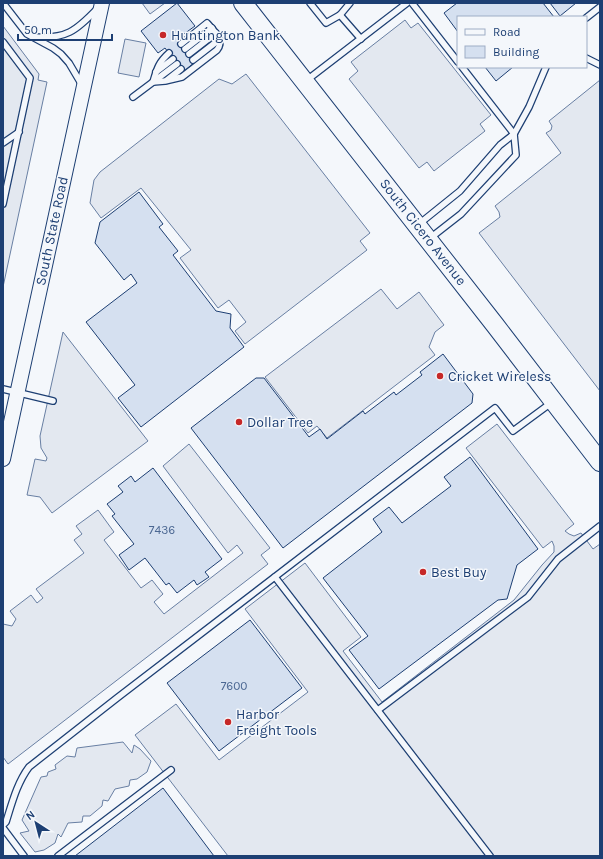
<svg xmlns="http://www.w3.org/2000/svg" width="603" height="859" viewBox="0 0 603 859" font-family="Karla,sans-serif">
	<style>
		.parking { fill: #e3e8f0; stroke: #687fa3 }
		.building { fill: #d5e0f0; stroke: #1d3f73 }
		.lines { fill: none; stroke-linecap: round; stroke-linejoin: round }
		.service-casing { stroke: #1d3f73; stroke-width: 8 }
		.tertiary-casing { stroke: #1d3f73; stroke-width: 16 }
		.primary-casing { stroke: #1d3f73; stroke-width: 20 }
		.service { stroke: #f4f7fb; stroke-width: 5.5 }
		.tertiary { stroke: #f4f7fb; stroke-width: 14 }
		.primary { stroke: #f4f7fb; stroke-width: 18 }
		.poi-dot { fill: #c62828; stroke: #f4f7fb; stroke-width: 1.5 }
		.labels { text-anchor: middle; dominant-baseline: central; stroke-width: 3; stroke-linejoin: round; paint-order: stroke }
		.number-label { font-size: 12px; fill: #4b6792 }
		.poi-label { font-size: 14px; fill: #1d3f73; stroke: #f4f7fb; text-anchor: start }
		.street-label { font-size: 14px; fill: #1d3f73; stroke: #f4f7fb }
	</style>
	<rect width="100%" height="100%" fill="#f4f7fb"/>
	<g class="parking">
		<path d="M142,3H165L150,14Z"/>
		<path d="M405,20L411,28L418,23L491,115L480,124L485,131L434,171L427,162L419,168L349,79L358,71L351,62Z"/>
		<path d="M3,26L39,74L38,80L47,82L3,287Z"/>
		<path d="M125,39L146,43L139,77L118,73Z"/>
		<path d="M246,74L370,233L360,241L367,250L245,344L235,331L246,322L229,300L218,308L180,258L191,250L141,188L101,218L90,203L94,180L100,172L219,79L232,84Z"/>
		<path d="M600,80V391L479,233L500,217L499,212L495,206L561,153L546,133L551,130L552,126L549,121Z"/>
		<path d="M381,289L397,309L419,292L444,325L435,332L429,347L435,355L327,438L317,426L308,433L265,377Z"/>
		<path d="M63,332L148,441L52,513L40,497L27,495L35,459L46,461L47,458L41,448L40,436Z"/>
		<path d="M497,424L574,524L565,531L569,534L574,536L581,533L593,549L600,544V856H228L135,735L176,704L219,760L308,692L245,609L305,563L361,637L343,651L382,702L514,600L542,565L554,552V546L552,541L543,548L466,448Z"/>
		<path d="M189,444L270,548L261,555L268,564L8,764L3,757V624L12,626L16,619L10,611L31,595L37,603L43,598L36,589L84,553L74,540L82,534L76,526L98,510L114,532L104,540L141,588L152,580L163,594L154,602L164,614L243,553L237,545L228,553L163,466Z"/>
		<path d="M123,742L132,753L134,745L140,749L151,761L147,772L137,779L130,780L129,786L115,789L108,801L103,800L102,806L90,816H83L82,822L68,823L61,837L58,834L55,843L44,850L35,852L20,833L29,831L22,820L41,777L47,776L48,772L56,769L55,765L67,756L75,757L77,748Z"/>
	</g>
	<g class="building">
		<path d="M177,3L195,26L177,39L195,62L183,72L165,48L158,53L141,31Z"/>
		<path d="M457,3H543L554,17H458V32L444,13Z"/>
		<path d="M550,3H576L560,16Z"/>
		<path d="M485,67H513L496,81Z"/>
		<path d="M139,192L163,224L159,227L178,251L173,255L216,311L231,314L230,328L244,347L141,427L118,398L135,385L86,322L137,283L131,274L124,280L95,243L100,222Z"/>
		<path d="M443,354L473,394L472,403L283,548L191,428L256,378H264L309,437L320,429L327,439L363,411L365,414L394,392L396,395L422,375L420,372Z"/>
		<path d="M470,457L538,549L517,565L507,599L498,600L379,689L349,650L368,636L323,578L382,532L373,519L389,507L402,523L451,486L444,477Z"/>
		<path d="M153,468L222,559L205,572L209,577L197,585L194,580L177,593L169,583L166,585L145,558L129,570L119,555L134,544L112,516L115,514L107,504L123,492L118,486L131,476L135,482Z"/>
		<path d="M250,620L302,688L219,751L167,683Z"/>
		<path d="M163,788L214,856H75Z"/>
	</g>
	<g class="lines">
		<defs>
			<g id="service">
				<path d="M3,3L27,34L53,48L61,54L69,63L82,85"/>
				<path d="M310,3L326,23L340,15L361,39"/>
				<path d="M412,3L458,62"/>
				<path d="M340,15L350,3"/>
				<path d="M586,18L600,7"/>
				<path d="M35,37C66,39 76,31 97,9"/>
				<path d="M3,42L30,78L3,204"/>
				<path d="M185,49L212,28"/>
				<path d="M169,53C158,63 157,69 153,82L165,81L182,77L217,50C225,40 214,31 207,23L181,44"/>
				<path d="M189,54L216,33"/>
				<path d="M586,58L600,65"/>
				<path d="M193,60L220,39"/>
				<path d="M462,67L514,134"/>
				<path d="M156,72L173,59"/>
				<path d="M167,80L181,69"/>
				<path d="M307,80L407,3"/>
				<path d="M133,97L177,64"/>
				<path d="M3,143L19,132"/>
				<path d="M419,224L460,191L500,145L514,134L529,107L546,67"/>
				<path d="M429,239L461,214L516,155L514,134"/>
				<path d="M3,389L53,401"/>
				<path d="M275,577L490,856"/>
				<path d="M378,710L528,597L558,559L600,526"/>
				<path d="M3,825L6,822C12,803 17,783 29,767L117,698L495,408L513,431L551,403"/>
				<path d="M3,828L24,856"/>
				<path d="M58,856L171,770"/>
			</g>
			<path id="tertiary" d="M3,459L102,3"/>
			<path id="primary" d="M243,3L495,325L600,462"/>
		</defs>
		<use href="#service" class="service-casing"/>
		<use href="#tertiary" class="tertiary-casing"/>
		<use href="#primary" class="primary-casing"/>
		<use href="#service" class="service"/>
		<use href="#tertiary" class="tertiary"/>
		<use href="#primary" class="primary"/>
	</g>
	<g class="poi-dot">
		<circle cx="163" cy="35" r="4"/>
		<circle cx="440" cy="376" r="4"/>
		<circle cx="239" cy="422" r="4"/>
		<circle cx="423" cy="572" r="4"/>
		<circle cx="228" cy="722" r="4"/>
	</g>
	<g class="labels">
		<g class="number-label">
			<text x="162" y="530">7436</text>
			<text x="234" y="686">7600</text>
		</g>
		<g class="poi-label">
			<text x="171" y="35">Huntington Bank</text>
			<text x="448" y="376">Cricket Wireless</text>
			<text x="247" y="422">Dollar Tree</text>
			<text x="431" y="572">Best Buy</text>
			<text x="236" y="714">Harbor<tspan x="236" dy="16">Freight Tools</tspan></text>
		</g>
		<g class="street-label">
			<text transform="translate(52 231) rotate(-78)">South State Road</text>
			<text transform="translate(423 232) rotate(52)">South Cicero Avenue</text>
		</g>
	</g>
	<rect width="603" height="859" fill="none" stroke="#1d3f73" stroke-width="8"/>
	<rect x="457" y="16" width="130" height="52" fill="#f4f7fb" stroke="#9eadc5"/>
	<rect x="465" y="29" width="20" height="6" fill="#f4f7fb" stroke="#9eadc5"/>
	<text x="493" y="36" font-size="12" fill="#1d3f73">Road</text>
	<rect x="465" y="46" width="20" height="12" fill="#d5e0f0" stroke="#9eadc5"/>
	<text x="493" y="56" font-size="12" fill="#1d3f73">Building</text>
	<g transform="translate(36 823) rotate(324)" stroke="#f4f7fb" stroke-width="3" paint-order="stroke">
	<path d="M0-3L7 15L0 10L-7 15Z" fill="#1d3f73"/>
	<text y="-6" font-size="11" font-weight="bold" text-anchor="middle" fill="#1d3f73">N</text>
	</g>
	<path d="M18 34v6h94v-6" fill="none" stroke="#1d3f73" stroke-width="2"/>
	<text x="24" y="34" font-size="12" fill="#1d3f73" stroke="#f4f7fb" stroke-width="3" paint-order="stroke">50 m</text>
</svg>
